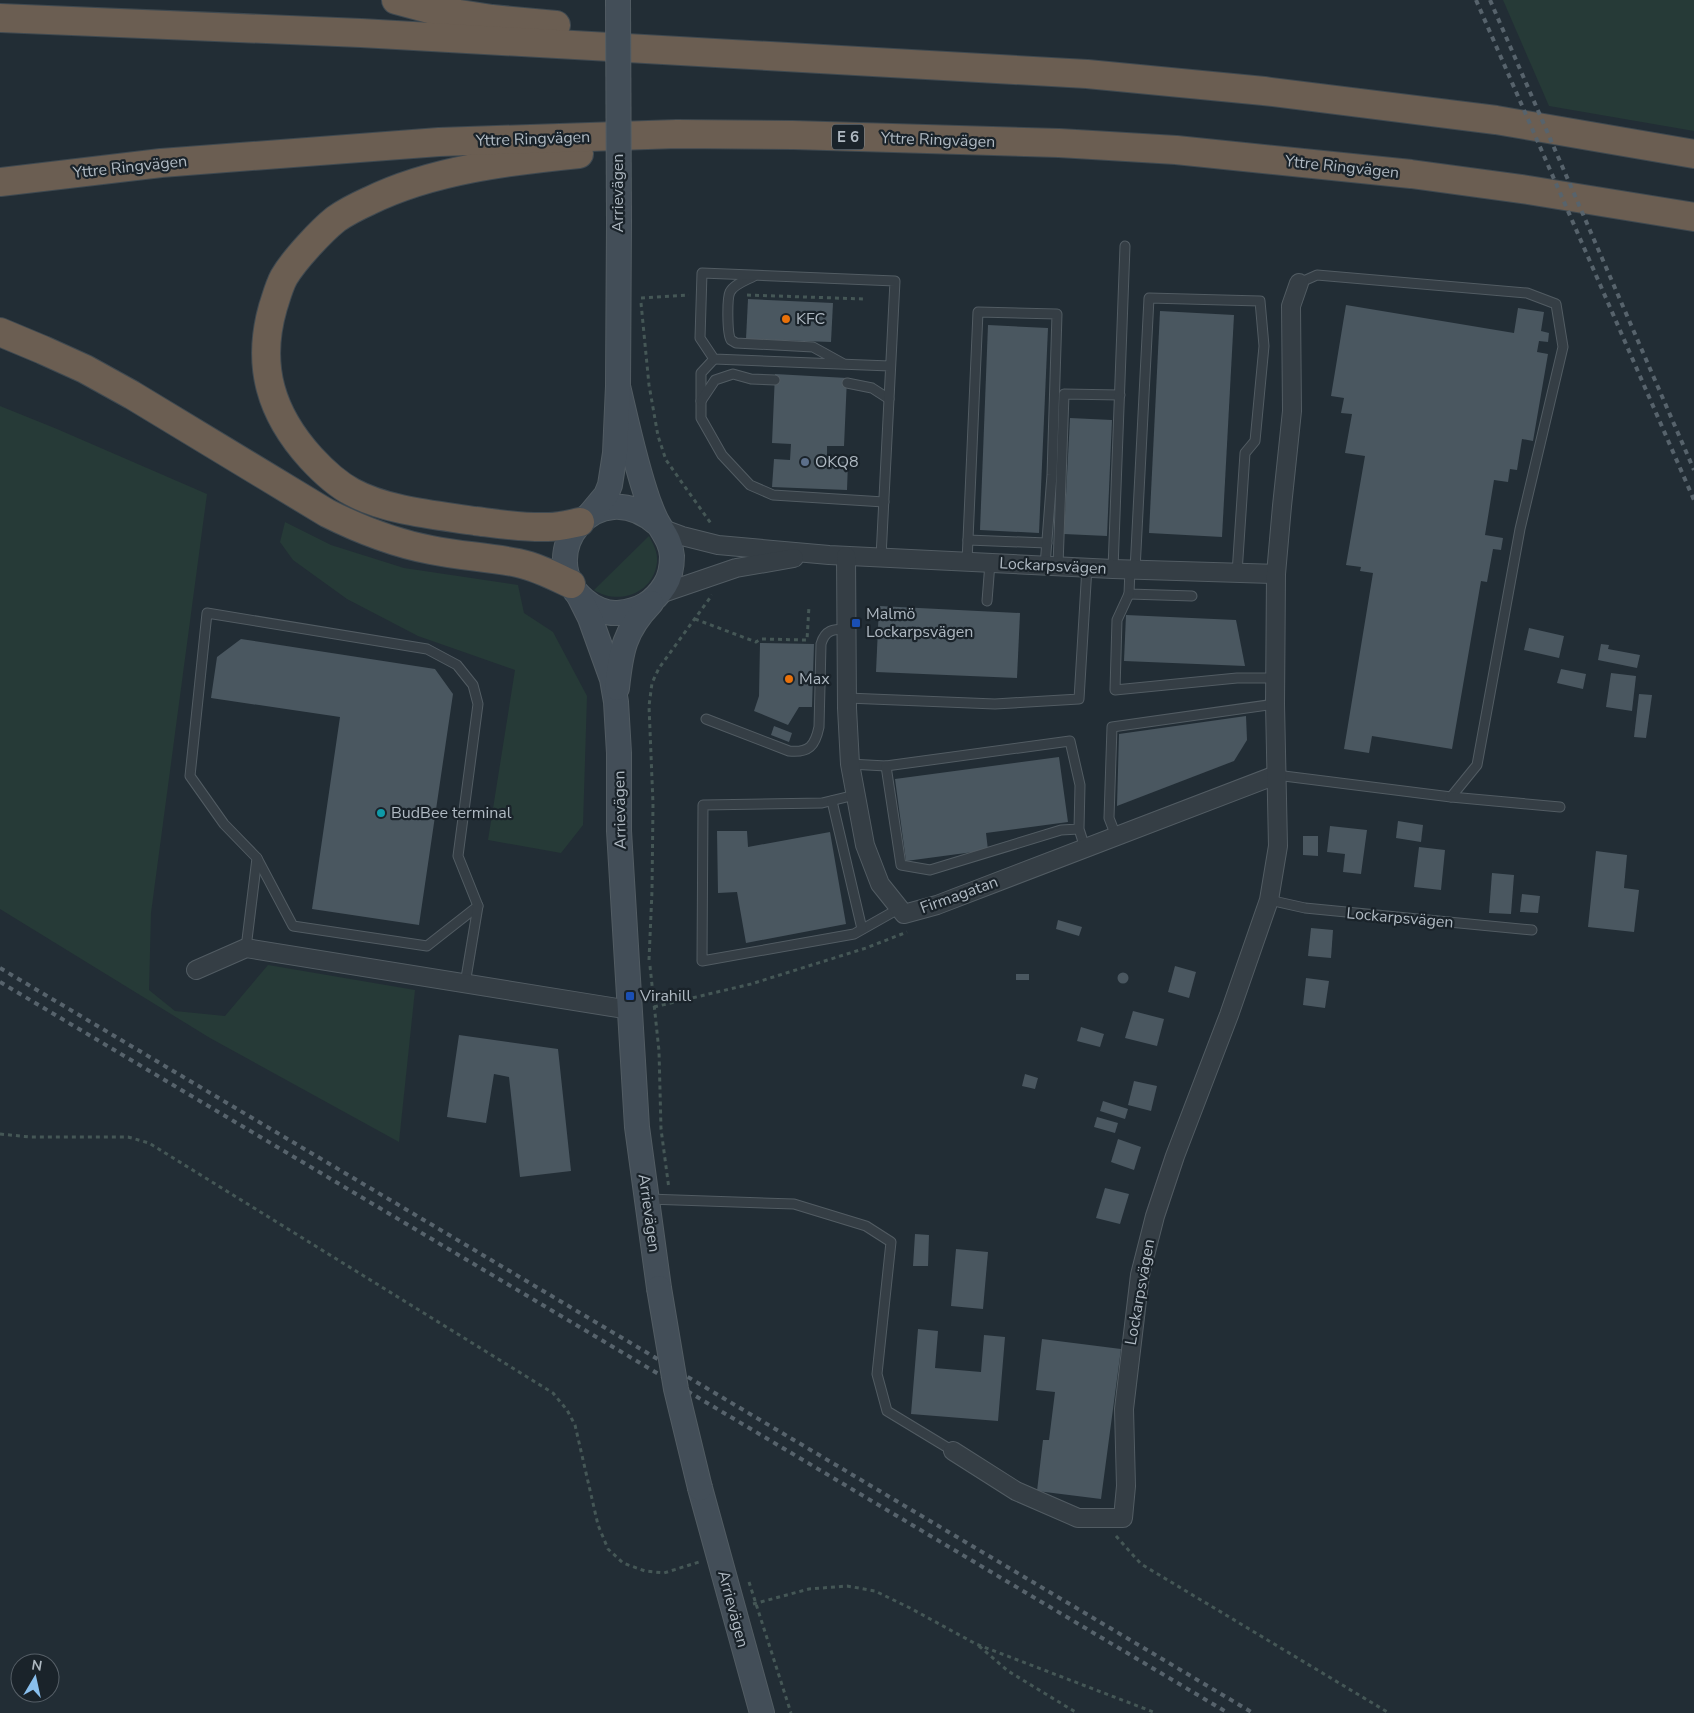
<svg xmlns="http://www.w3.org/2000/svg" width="1694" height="1713" viewBox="0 0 1694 1713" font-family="'Nunito Sans',sans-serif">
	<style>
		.green { fill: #263a37 }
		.building { fill: #4a5760 }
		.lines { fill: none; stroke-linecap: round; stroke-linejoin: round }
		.service-casing { stroke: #525c63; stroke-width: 11 }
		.minor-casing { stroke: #525c63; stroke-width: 20 }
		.secondary-casing { stroke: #525c63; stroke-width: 26 }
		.motorway-casing { stroke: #3f4950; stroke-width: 30 }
		.path { stroke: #455756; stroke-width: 3; stroke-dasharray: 4 4; stroke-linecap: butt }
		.service { stroke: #353e45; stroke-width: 9 }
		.minor { stroke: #353e45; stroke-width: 18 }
		.secondary { stroke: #434e58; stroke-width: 24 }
		.motorway { stroke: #6b5e52; stroke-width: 28 }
		.rail { stroke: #57636c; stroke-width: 4; stroke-dasharray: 5 5; stroke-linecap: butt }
		.secondary-bridge-casing { stroke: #525c63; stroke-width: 26; stroke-linecap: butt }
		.secondary-bridge { stroke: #434e58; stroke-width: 24 }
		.food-dot { fill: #e8710a; stroke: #1a232a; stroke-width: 2 }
		.service-dot { fill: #5c6f8a; stroke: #1a232a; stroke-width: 2 }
		.transit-dot { fill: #1a4fb4; stroke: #1a232a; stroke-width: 2 }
		.culture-dot { fill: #0f9aa8; stroke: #1a232a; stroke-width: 2 }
		.labels { text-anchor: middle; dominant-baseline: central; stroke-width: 4.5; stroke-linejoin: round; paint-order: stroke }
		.shield { fill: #1a232a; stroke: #828c94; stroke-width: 1 }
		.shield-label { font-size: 15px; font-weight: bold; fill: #afb9c2 }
		.street-label { font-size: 16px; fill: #afb9c2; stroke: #1a232a }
		.poi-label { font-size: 16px; fill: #afb9c2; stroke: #1a232a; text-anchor: start }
	</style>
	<rect width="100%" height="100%" fill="#222d35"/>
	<g class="green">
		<path d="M1503,0H1694V131L1549,106Z"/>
		<path d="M0,406L57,429L207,494L151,913L149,990L175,1011L225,1016L268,965L415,990L399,1142L210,1038L0,909Z"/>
		<path d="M285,522L331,545L404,568L518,585L524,613L553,632L587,696L583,825L561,853L488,840L515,670L418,636L347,599L293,560L280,542Z"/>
		<path d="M649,536C653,544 658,552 657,562C654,593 619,606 594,590Z"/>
	</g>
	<g class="building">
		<path d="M748,299L833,303L831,342L746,339Z"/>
		<path d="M1346,305L1514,333L1518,308L1544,312L1541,331L1549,333L1548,342L1539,341L1537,352L1548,354L1533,441L1522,439L1517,470L1510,469L1508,482L1494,480L1485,535L1503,538L1501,550L1493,549L1487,582L1481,581L1452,749L1372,736L1369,753L1344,749L1373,573L1360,571L1361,567L1346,565L1365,456L1345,453L1352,414L1341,413L1344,398L1331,396Z"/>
		<path d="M1160,311L1234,315L1222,537L1149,533Z"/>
		<path d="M988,325L1048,328L1039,533L980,530Z"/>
		<path d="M775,374L847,378L844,446H827V461L848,462L847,490L772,487L774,459L790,460L791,444L772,443Z"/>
		<path d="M1070,418L1112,420L1107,536L1064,534Z"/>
		<path d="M879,606L1020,613L1017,678L876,672Z"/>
		<path d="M1126,615L1236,620L1245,666L1124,661Z"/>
		<path d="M1529,628L1564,636L1559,658L1524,650Z"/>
		<path d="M241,639L435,669L453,694L419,925L312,909L340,717L211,698L217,657Z"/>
		<path d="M760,643L814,644L812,707H799L788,725L754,711L759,696Z"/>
		<path d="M1601,644L1609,645L1608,649L1640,655L1637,668L1598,660Z"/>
		<path d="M1561,669L1586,674L1583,689L1557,683Z"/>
		<path d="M1611,673L1636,676L1632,711L1606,707Z"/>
		<path d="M1639,694L1652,695L1646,738L1634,737Z"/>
		<path d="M1246,716L1247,740L1234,761L1117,806L1119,734Z"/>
		<path d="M774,726L792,733L789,742L771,735Z"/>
		<path d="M1059,757L1068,822L986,833L988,850L906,861L895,779Z"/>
		<path d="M1398,821L1423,825L1421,842L1396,838Z"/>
		<path d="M1330,826L1367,830L1361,874L1343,872L1345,854L1327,852Z"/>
		<path d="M717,831H747L748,847L830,832L846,924L746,943L737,892L718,893Z"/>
		<path d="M1303,836H1318V856L1303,855Z"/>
		<path d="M1419,847L1445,850L1441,890L1414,887Z"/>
		<path d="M1596,851L1627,855L1624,888L1639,890L1634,932L1588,927Z"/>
		<path d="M1492,873L1514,875L1511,914L1489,913Z"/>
		<path d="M1522,894L1540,896L1538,913L1520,912Z"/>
		<path d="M1058,920L1082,927L1079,936L1056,929Z"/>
		<path d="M1311,928L1333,930L1331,958L1308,956Z"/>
		<path d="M1175,966L1196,972L1189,998L1168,992Z"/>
		<circle cx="1123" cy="978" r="5.5"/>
		<rect x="1016" y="974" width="13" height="6"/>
		<path d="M1306,978L1329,981L1325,1008L1303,1005Z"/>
		<path d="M1133,1011L1164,1019L1157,1046L1125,1038Z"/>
		<path d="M1081,1027L1104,1034L1100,1047L1077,1041Z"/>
		<path d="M459,1035L558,1049L571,1171L520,1177L509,1077L494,1074L486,1123L447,1117Z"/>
		<path d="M1025,1074L1038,1078L1035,1089L1022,1086Z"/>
		<path d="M1134,1081L1157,1086L1151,1111L1128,1105Z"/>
		<path d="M1103,1101L1128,1109L1125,1119L1100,1111Z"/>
		<path d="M1097,1117L1118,1123L1115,1133L1094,1127Z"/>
		<path d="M1118,1139L1141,1147L1134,1170L1111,1162Z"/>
		<path d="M1105,1188L1129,1194L1120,1224L1096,1218Z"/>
		<path d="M915,1234L929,1235L928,1266H913Z"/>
		<path d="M956,1249L988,1252L983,1309L951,1306Z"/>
		<path d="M918,1329L938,1331L935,1368L981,1372L984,1335L1005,1337L998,1421L911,1414Z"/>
		<path d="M1042,1339L1121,1349L1101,1499L1037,1491L1043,1440H1049L1055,1392L1036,1390Z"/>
	</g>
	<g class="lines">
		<defs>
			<g id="service">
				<path d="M754,276C747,280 734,284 730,292C727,298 727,334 731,340L736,343L813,347L842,363"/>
				<path d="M714,359L701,373V418L722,455L750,485L773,495L884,502"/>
				<path d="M847,383L872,388L889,399"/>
				<path d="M701,401L715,380L733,374L751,379L775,380"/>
				<path d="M968,540L1047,543"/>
				<path d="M881,557L895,281L702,273L700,338L714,359L890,366"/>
				<path d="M967,562L978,312L1057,314L1052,475L1045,566"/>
				<path d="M1058,566L1064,394L1120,395"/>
				<path d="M1113,569L1125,246"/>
				<path d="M1130,569L1129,594L1192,596"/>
				<path d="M1135,570L1149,298L1260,301L1264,346L1255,441L1245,453L1237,573"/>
				<path d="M1129,594L1117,620L1115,690L1237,678H1276"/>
				<path d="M987,601L990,563"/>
				<path d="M847,698L995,704L1079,699L1087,567"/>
				<path d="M706,719L789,751C809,753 815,746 819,727L821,644C825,630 833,629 846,629"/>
				<path d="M850,764L886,766"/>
				<path d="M1276,775L1451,797L1477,765L1520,529L1563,347L1556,304L1527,293L1317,275L1299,283"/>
				<path d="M855,795L822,803L703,805L702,961L854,934L900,908"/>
				<path d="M1451,797L1560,807"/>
				<path d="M832,801L862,929"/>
				<path d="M1079,829L1061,830L930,870L901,865L886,766L1070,741L1080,785L1079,829L1085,848"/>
				<path d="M1116,836L1109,818L1112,727L1275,704"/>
				<path d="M257,858L293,926L427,946L478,906"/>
				<path d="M1269,900L1305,908L1532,930"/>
				<path d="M246,948L257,858L224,824L190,776L207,613L427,649L457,665L473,685L478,704L458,856L478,906L465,984"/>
				<path d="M648,1199L794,1204L866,1226L891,1242L877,1374L887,1411L953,1451"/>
			</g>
			<g id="minor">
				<path d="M663,529L682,536L718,545L829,555L1113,569L1276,574"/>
				<path d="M846,556L847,708L850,764L865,845L880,884L904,914L937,905L1276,775"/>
				<path d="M660,594L736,568L794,558"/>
				<path d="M196,970L246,948L630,1010"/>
				<path d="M953,1451L1016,1491L1078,1518H1123L1126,1486L1124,1409L1140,1275L1155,1216L1175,1156L1229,1015L1269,900L1278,846L1275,704L1276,574L1282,506L1292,411L1291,306L1299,283"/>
			</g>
			<g id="secondary">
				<path d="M618,386C627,424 635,463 648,500C651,508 654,517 659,525C665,535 671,543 672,556C672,565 670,577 665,585C654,603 639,611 618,613C606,614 593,608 584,600C532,556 596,469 659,525"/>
				<path d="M591,513L606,495L610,485L615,453L618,386L619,223"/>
				<path d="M579,596L590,618L612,679L616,702L619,753V831L637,1127L659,1288"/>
				<path d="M617,688C621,651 624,631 651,603"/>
				<path d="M700,1488L762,1713"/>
			</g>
			<g id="motorway">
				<path d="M396,0L433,10L492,19L556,25"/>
				<path d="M0,18L361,33L1087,74L1264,91L1496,120L1694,154"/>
				<path d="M579,154C509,161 432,170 369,201C358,206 346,212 336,219C321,231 294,260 284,277C279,286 276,298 273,307C256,366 271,414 311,458C323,471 337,484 352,492C387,511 436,515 475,521C499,524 524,528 548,527C559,527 570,524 580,522"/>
				<path d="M0,182L161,163L439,142L677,134L793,135L1059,143L1176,150L1411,174L1528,190L1694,217"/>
				<path d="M0,332L43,350L85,369L132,395L327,513C361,530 394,543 431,550C460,556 489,557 518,563C537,567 554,576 571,584"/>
			</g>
		</defs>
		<use href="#service" class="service-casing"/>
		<use href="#minor" class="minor-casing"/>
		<use href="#secondary" class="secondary-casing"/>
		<use href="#motorway" class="motorway-casing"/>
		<g class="path">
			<path d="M747,295L864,299"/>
			<path d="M641,298L689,295"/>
			<path d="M641,303L649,385L658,436L666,460L712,525"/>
			<path d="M695,619L756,642L761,639L807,640L809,606"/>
			<path d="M649,960L652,891L653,804L649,706L652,683L659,668L712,595"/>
			<path d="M650,966L659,1051L661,1129L669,1189"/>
			<path d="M654,1007L751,984L866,948L907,932"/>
			<path d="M0,1134L30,1137H128L149,1143L553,1393L567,1410L575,1425L598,1525L608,1549L623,1563L645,1571L664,1573L699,1562"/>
			<path d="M1116,1536L1141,1564L1389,1713"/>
			<path d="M749,1582L791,1713"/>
			<path d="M753,1604L809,1589L847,1586L875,1591L910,1608L976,1644L1156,1713"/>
			<path d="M979,1646L1008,1671L1077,1713"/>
		</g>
		<use href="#service" class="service"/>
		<use href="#minor" class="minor"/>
		<use href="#secondary" class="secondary"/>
		<use href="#motorway" class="motorway"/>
		<g class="rail">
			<path d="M1476,0L1694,500"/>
			<path d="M1490,0L1694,470"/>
			<path d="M0,968L1253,1713"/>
			<path d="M0,982L1228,1713"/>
		</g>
		<defs>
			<g id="secondary-bridge">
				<path d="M618,0L619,223"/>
				<path d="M659,1288L676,1389L700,1488"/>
			</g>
		</defs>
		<use href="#secondary-bridge" class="secondary-bridge-casing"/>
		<use href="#secondary-bridge" class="secondary-bridge"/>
	</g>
	<g class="food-dot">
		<circle cx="786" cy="319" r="5"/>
		<circle cx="789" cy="679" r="5"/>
	</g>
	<circle class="service-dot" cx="805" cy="462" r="5"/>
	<g class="transit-dot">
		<rect x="851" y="618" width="10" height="10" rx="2.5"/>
		<rect x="625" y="991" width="10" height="10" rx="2.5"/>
	</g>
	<circle class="culture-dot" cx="381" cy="813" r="5"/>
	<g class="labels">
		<rect class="shield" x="832" y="124.5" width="32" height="25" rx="4"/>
		<g class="shield-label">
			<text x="848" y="137">E 6</text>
		</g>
		<g class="street-label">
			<text transform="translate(533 139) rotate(-2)">Yttre Ringvägen</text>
			<text transform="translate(938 140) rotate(2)">Yttre Ringvägen</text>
			<text transform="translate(130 167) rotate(-6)">Yttre Ringvägen</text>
			<text transform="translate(1342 167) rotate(6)">Yttre Ringvägen</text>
			<text transform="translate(618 193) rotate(-90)">Arrievägen</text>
			<text transform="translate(1053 566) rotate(3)">Lockarpsvägen</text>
			<text transform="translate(620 810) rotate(-91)">Arrievägen</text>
			<text transform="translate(959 895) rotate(-20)">Firmagatan</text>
			<text transform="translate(1400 918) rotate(5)">Lockarpsvägen</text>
			<text transform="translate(649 1213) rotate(82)">Arrievägen</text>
			<text transform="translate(1140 1292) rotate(-80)">Lockarpsvägen</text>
			<text transform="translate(733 1609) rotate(75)">Arrievägen</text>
		</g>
		<g class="poi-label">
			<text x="796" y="319">KFC</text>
			<text x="815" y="462">OKQ8</text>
			<text x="866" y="614">Malmö<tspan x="866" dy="18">Lockarpsvägen</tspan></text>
			<text x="799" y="679">Max</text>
			<text x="391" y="813">BudBee terminal</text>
			<text x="640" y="996">Virahill</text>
		</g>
	</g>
	<g transform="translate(35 1678) rotate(9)"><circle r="24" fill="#1a232a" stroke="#565f67"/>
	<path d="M0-4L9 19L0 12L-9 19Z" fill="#89bfed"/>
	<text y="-8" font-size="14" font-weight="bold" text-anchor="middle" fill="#afb9c2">N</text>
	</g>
</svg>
